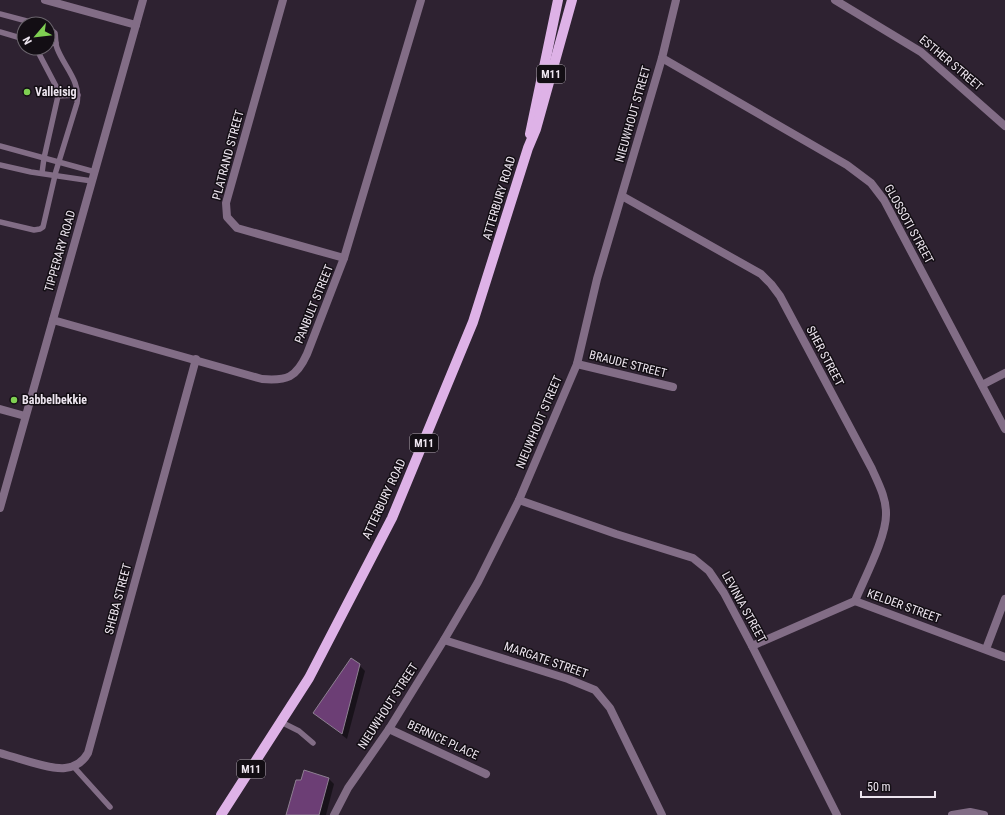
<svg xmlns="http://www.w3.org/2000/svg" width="1005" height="815" viewBox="0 0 1005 815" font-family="'Roboto Condensed',sans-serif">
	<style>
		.shadow { fill: #0007 }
		.building { fill: #6c3e75; stroke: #8e8092 }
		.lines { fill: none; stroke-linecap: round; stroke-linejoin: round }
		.service { stroke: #826d86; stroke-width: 5.5 }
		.minor { stroke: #826d86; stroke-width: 8 }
		.primary { stroke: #deb2e7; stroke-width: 10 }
		.poi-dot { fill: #7fd052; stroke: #130e14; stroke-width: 1.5 }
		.labels { text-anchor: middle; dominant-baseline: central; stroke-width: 3; stroke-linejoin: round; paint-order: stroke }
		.shield { fill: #130e14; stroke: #aca4ad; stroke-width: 1 }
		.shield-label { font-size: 11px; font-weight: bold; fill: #ede5ef }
		.street-label { font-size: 12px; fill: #ede5ef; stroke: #130e14 }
		.poi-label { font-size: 12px; font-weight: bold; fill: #ede5ef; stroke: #130e14; text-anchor: start }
	</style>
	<rect width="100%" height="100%" fill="#2e2231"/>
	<g class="shadow">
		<path d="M359,665L365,671L347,739L314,713Z"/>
		<path d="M329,779L334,784L326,815H287Z"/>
	</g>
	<g class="building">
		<path d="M351,658L360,664L342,734L313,713Z"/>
		<path d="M304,770L329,778L319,815H286L296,780H301Z"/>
	</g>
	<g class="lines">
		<g class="service">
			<path d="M0,14L38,24"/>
			<path d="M0,32L24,39"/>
			<path d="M48,44L56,43"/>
			<path d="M36,48L58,90V96L44,158L42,173"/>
			<path d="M58,96L78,95"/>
			<path d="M0,146L95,172"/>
			<path d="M0,165L31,172L92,181"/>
			<path d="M0,222L34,230L40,229L43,227L56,171L77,103C81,81 64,67 57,48C55,43 56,38 55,33L48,27"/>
			<path d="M281,722L299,731L313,743"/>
			<path d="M73,766L110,807"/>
		</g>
		<g class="minor">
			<path d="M45,0L136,25"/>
			<path d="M283,0L226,203L227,217L237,228L344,258"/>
			<path d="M835,0L921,52L1005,126"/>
			<path d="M662,58L847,165L871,183L884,200L1005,429"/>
			<path d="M622,196L761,274L771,284L780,296L872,469C878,483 886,497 886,513C887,536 864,579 855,601"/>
			<path d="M53,320L262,379C287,381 296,378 307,354L344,258L421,0"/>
			<path d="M577,364L673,387"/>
			<path d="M982,385L1005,373"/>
			<path d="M0,409L25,416"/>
			<path d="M519,500L616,534L693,558L709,571L724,593L752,646L837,815"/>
			<path d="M0,508L143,0"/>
			<path d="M444,640L568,679L595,690L610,708L662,815"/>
			<path d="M752,646L855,601L1005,657"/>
			<path d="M986,649L1005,599"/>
			<path d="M389,729L486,774"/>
			<path d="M0,753C15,757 51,770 65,768C75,767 83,762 88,753L196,359"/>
			<path d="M334,815L348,788L389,729L444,640L478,582L519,500L577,364L597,279L662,58L676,0"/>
			<path d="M952,815L970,812L984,815"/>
		</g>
		<g class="primary">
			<path d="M530,134L558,0"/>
			<path d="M221,815L309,678L392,518L473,322L528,148L536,129L572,0"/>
		</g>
	</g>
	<g class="poi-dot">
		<circle cx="27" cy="92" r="4"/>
		<circle cx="14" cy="400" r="4"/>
	</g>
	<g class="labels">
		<g class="shield">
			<rect x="537" y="65" width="28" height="18" rx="3"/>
			<rect x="410" y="434" width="28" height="18" rx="3"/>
			<rect x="237" y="760" width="28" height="18" rx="3"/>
		</g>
		<g class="shield-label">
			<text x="551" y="74">M11</text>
			<text x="424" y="443">M11</text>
			<text x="251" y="769">M11</text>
		</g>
		<g class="street-label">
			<text transform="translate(951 63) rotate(40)">ESTHER STREET</text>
			<text transform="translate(633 114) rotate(-74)">NIEUWHOUT STREET</text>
			<text transform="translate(228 155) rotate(-75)">PLATRAND STREET</text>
			<text transform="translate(499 198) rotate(-73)">ATTERBURY ROAD</text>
			<text transform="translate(909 224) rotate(61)">GLOSSOTI STREET</text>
			<text transform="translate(60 251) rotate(-74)">TIPPERARY ROAD</text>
			<text transform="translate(314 304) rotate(-68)">PANBULT STREET</text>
			<text transform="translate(825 356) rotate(62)">SHER STREET</text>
			<text transform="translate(628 364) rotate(14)">BRAUDE STREET</text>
			<text transform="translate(539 422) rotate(-67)">NIEUWHOUT STREET</text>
			<text transform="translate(384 499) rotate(-65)">ATTERBURY ROAD</text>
			<text transform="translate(118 599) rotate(-75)">SHEBA STREET</text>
			<text transform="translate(904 606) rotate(20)">KELDER STREET</text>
			<text transform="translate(744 607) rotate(61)">LEVINIA STREET</text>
			<text transform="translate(546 660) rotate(19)">MARGATE STREET</text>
			<text transform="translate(388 706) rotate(-57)">NIEUWHOUT STREET</text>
			<text transform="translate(443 740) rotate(25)">BERNICE PLACE</text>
		</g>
		<g class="poi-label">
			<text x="35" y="92">Valleisig</text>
			<text x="22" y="400">Babbelbekkie</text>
		</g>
	</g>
	<g transform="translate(36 36) rotate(242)"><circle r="19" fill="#130e14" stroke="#6a646c"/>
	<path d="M0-3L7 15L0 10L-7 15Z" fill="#7fd052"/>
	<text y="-6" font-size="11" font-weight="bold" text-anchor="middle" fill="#ede5ef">N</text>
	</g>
	<path d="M861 791v6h74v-6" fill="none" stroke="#ede5ef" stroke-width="2"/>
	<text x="867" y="791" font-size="12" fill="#ede5ef" stroke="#130e14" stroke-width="3" paint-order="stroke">50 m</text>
</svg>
